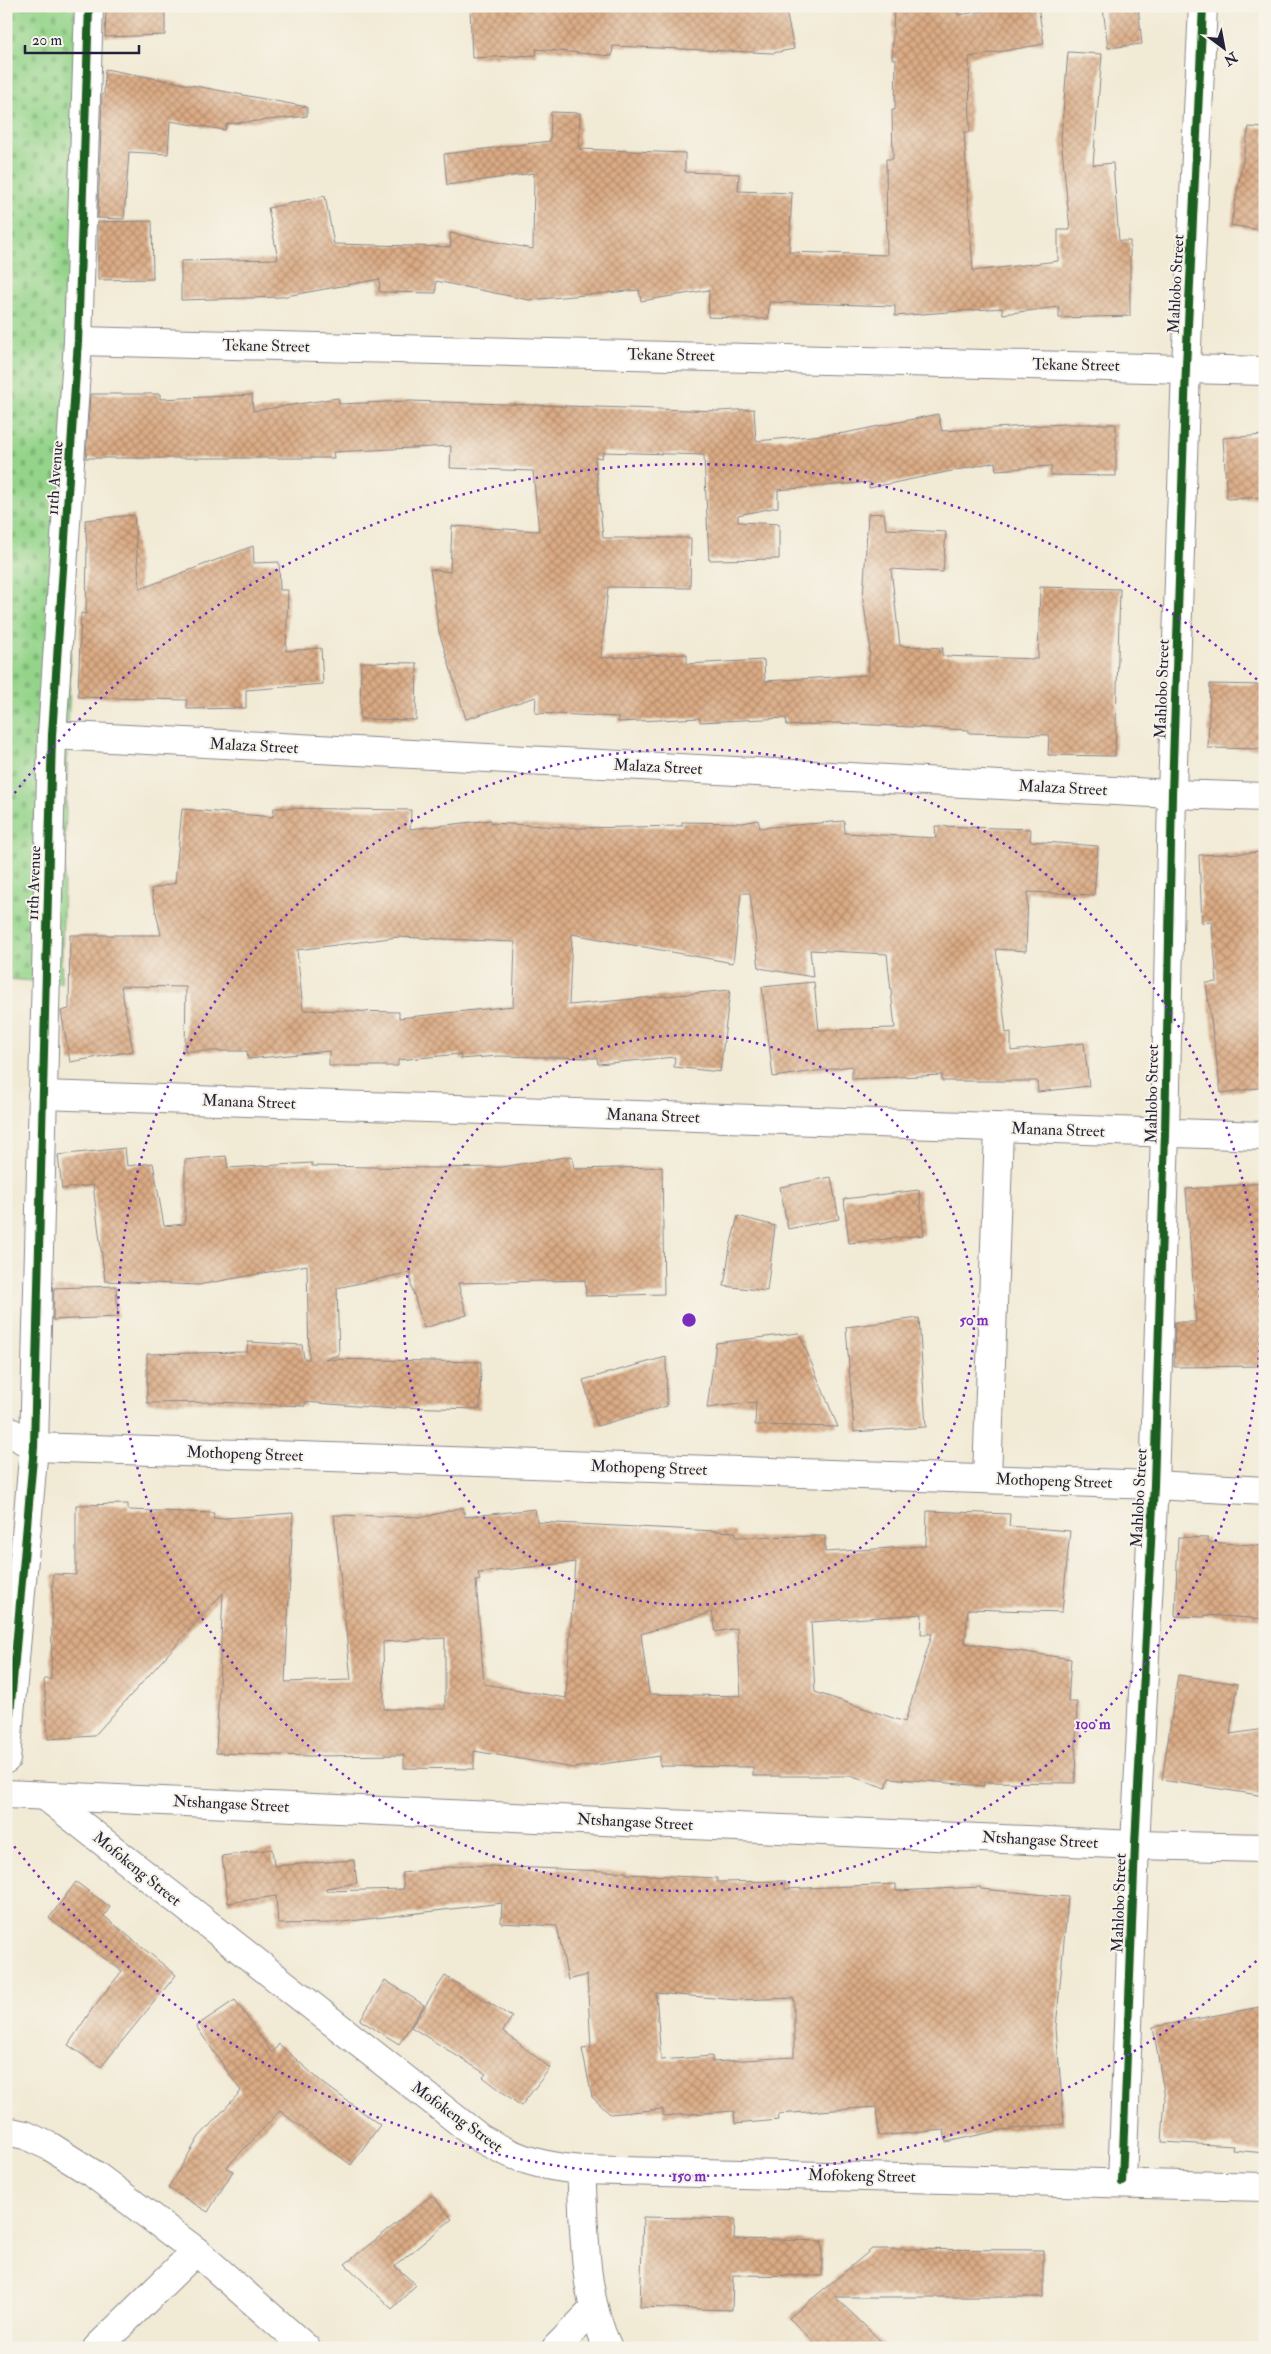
<svg xmlns="http://www.w3.org/2000/svg" width="1271" height="2354" viewBox="0 0 1271 2354" font-family="'IM FELL Double Pica',serif">
	<style>
		.cemetery { fill: url(#cemetery-stones); stroke: #5b7b62 }
		.building { fill: url(#building-cross-hatch); fill-rule: evenodd }
		.lines { fill: none; stroke-linecap: round; stroke-linejoin: round }
		.minor-casing { stroke: #8a8688; stroke-width: 30 }
		.minor { stroke: #fff; stroke-width: 28 }
		.cycleway-casing { stroke: #f7f3e8; stroke-width: 11 }
		.cycleway { stroke: #1b5e20; stroke-width: 8 }
		.ring { fill: none; stroke: #7b2cbf; stroke-width: 2.5; stroke-dasharray: 2.5 5 }
		.labels { text-anchor: middle; dominant-baseline: central; stroke-width: 4; stroke-linejoin: round; paint-order: stroke }
		.street-label { font-size: 16px; fill: #22223b; stroke: #f7f3e8 }
		.centre { fill: #7b2cbf; stroke: #f7f3e8; stroke-width: 2.5 }
		.ring-label { font-size: 15px; text-anchor: middle; font-weight: bold; fill: #7b2cbf; stroke: #f7f3e8; stroke-width: 4; stroke-linejoin: round; paint-order: stroke }
	</style>
	<defs>
		<pattern id="cemetery-stones" width="16" height="16" patternUnits="userSpaceOnUse" patternTransform="scale(1.25)"><rect width="16" height="16" fill="#94d48a"/><path d="M2 7V4a2 2 0 0 1 4 0v3zM10 15v-3a2 2 0 0 1 4 0v3z" fill="#7fb678"/></pattern>
		<pattern id="building-cross-hatch" width="8" height="8" patternUnits="userSpaceOnUse" patternTransform="scale(1.25)"><rect width="8" height="8" fill="#dbab84"/><path d="M0 0l8 8M0 8l8-8" fill="none" stroke="#b18b6d"/></pattern>
	</defs>
	<rect width="100%" height="100%" fill="#f7f3e8"/>
	<filter id="ink" filterUnits="userSpaceOnUse"><feTurbulence type="fractalNoise" baseFrequency=".02" numOctaves="2"/><feDisplacementMap in="SourceGraphic" scale="10" xChannelSelector="R" yChannelSelector="G"/><feConvolveMatrix kernelMatrix="1 2 1 2 8 2 1 2 1" color-interpolation-filters="sRGB"/></filter>
	<filter id="wash" filterUnits="userSpaceOnUse"><feTurbulence type="fractalNoise" baseFrequency=".0096" numOctaves="4" result="noise"/><feDisplacementMap in="SourceGraphic" scale="20" xChannelSelector="R" yChannelSelector="G"/><feGaussianBlur stdDeviation="1.12" result="paint"/><feColorMatrix in="noise" values="0 0 0 0 0 0 0 0 0 0 0 0 0 0 0 0 0 1.4 0 .05"/><feComposite in="paint" operator="in"/></filter>
	<g filter="url(#wash)">
		<rect width="100%" height="100%" fill="#f1ead5"/>
		<path class="cemetery" d="M6,6H89L61,983L6,979Z"/>
		<g id="blocks">
			<g class="building">
				<path d="M106,6H165V35L105,37Z"/>
				<path d="M470,6H785L794,49L773,53L613,46L612,56L536,49L537,55L472,58Z"/>
				<path d="M894,6H958V15L1015,6H1038L1044,44L969,57L970,132H964L973,271L1058,261V230H1070L1061,138L1068,52L1102,54L1093,165L1113,163L1119,241H1130V316L1059,318V307L1003,314L1002,308L895,316V306L769,302L768,319L708,317L709,290L641,301L639,290L529,300L436,281V293L379,292L380,279L281,297L181,300V261L278,259L268,208L325,196L334,244L451,247L450,233L533,249L534,173L447,185L444,154L550,141L551,112L580,113L579,149L685,153V172L739,174L738,191L792,193L789,252L887,255L886,159H893L892,110H895L896,59H892Z"/>
				<path d="M1118,6H1138L1142,44L1108,48L1103,8Z"/>
				<path d="M105,69L307,107V116L227,124L225,130L170,121L168,154L129,152L124,219L98,218L102,95L104,94Z"/>
				<path d="M1249,127L1265,128V231L1231,225Z"/>
				<path d="M152,221L153,279L98,280V222Z"/>
				<path d="M90,394H160V399L252,395L253,411L338,398L339,404L411,401L719,411L754,409L756,441L845,433L938,414L942,431L1064,424H1116V476L1051,475V466L996,470L995,462L869,488L870,482L778,490V507L738,515V522L779,524V559L709,560L704,455L603,452L602,458L595,457L603,538H691L690,588L608,587L601,658L687,654V664L764,660L765,681L868,675L870,645L863,599L868,514L884,513L886,529L946,532L943,572L891,569L900,646L943,648L942,656L1038,659L1040,587L1120,589L1115,756L1048,755L1049,735L969,733V730L836,723L787,726L786,718L700,722V718L618,722V717L535,713L536,697L466,719L439,632L430,569L450,572L452,526L539,531L533,471L450,468L451,446L333,452L334,458H86Z"/>
				<path d="M1265,435V497L1227,499L1223,438Z"/>
				<path d="M134,515L140,589L253,546L254,563L279,562L280,590H288L286,651L321,648L323,684L246,690V708L187,709V700L78,697L81,613L86,614L87,548L85,520Z"/>
				<path d="M361,662L417,663L416,720L360,719Z"/>
				<path d="M1210,684L1265,685V749L1208,748Z"/>
				<path d="M274,808L411,810L410,829L491,820V823L579,828L682,826V822L743,823L758,820L760,828L844,821L845,833L936,838L935,826L1031,829L1030,841L1098,846L1094,895L1028,892L1026,951L996,949L1006,1033L1011,1032V1051L1084,1043L1089,1086L1038,1092L1037,1081H942V1075L852,1079V1066L773,1077L762,987L814,982L819,1030L895,1028L887,954L810,950L813,977L759,968L750,893H741L733,963L572,934L569,1005L730,990L720,1072L674,1067L675,1057L598,1064L597,1058L498,1056L461,1059L460,1054L398,1060V1066H329V1051L248,1059L247,1051H185L186,987L121,986L133,1051L70,1062L61,1011L69,1009L70,935H161L151,889L175,883L182,809L273,817ZM398,937L515,942L513,1006L399,1018V1012L303,1010L297,950Z"/>
				<path d="M1265,852V971L1260,972L1265,1010V1087L1221,1093L1206,983L1217,982L1212,922L1202,923L1199,855Z"/>
				<path d="M125,1148L127,1166L153,1163L164,1226L185,1224V1160L226,1156L228,1168L312,1163V1166L431,1168L502,1167L572,1156L574,1169L662,1167L664,1294L586,1296L585,1280L458,1283L467,1315L424,1328L411,1285V1272L337,1288L339,1355L325,1359L481,1362L480,1409L394,1407V1409L305,1402V1406L216,1402L147,1403V1354L247,1352L248,1342L302,1345L304,1359H309L307,1265L198,1285L105,1281L93,1185L62,1189L58,1155Z"/>
				<path d="M831,1177L839,1219L788,1229L780,1187Z"/>
				<path d="M1265,1183V1366L1174,1367L1175,1322H1196L1186,1189Z"/>
				<path d="M919,1190L924,1235L849,1243L844,1199Z"/>
				<path d="M738,1216L775,1226L767,1291L724,1286L730,1247Z"/>
				<path d="M116,1286L118,1317L53,1320L54,1288Z"/>
				<path d="M919,1318L926,1427L854,1432L846,1327Z"/>
				<path d="M799,1333L838,1427L755,1425L756,1402L707,1408L716,1343Z"/>
				<path d="M666,1357L667,1406L597,1426L583,1380Z"/>
				<path d="M128,1504V1510L214,1513L213,1519L293,1513L285,1682L351,1680L334,1515L425,1517L463,1507L465,1517L535,1509L537,1522L736,1532V1537L825,1536V1552L926,1546L927,1511L1010,1514L1009,1526L1070,1531L1062,1612L968,1609L965,1643L1071,1659L1068,1702H1077L1075,1783L984,1782V1786L889,1778L886,1788L850,1776H753V1767L660,1766V1756L573,1768L474,1751V1769L404,1768V1755L310,1756L216,1753L223,1593L94,1736L48,1739L44,1679H51L53,1574L76,1575V1505ZM575,1562L566,1698L484,1684L476,1581L480,1580L478,1573ZM712,1612L716,1632L737,1628L741,1696L649,1694L641,1634ZM922,1614L921,1634H932L905,1722L815,1692L811,1622ZM445,1638V1709H384L383,1642Z"/>
				<path d="M1178,1537L1208,1538V1542L1265,1546V1619L1205,1615L1204,1617L1175,1616Z"/>
				<path d="M1178,1675L1238,1684L1230,1734L1265,1729V1796L1162,1780Z"/>
				<path d="M272,1849L274,1866L354,1860L357,1883L326,1888V1891L404,1889L402,1873L467,1865L626,1872V1874L717,1878V1882L785,1881V1889L896,1884V1891L980,1887L981,1889L1068,1897L1056,2028L1064,2124L1001,2130L946,2142L944,2130L879,2136L876,2107L778,2114L779,2120L735,2124L734,2111L663,2116V2109L610,2114L592,2097L582,2049L591,2048L587,1975L568,1980L557,1926L501,1923L502,1903L334,1923L278,1924L276,1896L228,1903L222,1856ZM656,1993L737,2000L794,1998V2057L712,2062V2056L661,2060Z"/>
				<path d="M76,1882L110,1907L104,1916L176,1975L101,2067L68,2045L92,2009L122,1971L49,1918Z"/>
				<path d="M445,1976L512,2017L503,2031L550,2068L521,2106L483,2077L486,2074L411,2027Z"/>
				<path d="M385,1980L424,2005L399,2044L360,2020Z"/>
				<path d="M235,2000L272,2053L279,2044L323,2083L380,2125L351,2165L280,2111L226,2168L233,2171L208,2212L168,2188L199,2137L241,2091L196,2026Z"/>
				<path d="M1265,2006V2153L1233,2150L1234,2146L1162,2142L1165,2098L1153,2027Z"/>
				<path d="M432,2195L452,2219L395,2266L416,2285L392,2309L345,2264Z"/>
				<path d="M643,2217L735,2219L734,2239L822,2241V2276L733,2275L732,2310L640,2307Z"/>
				<path d="M872,2249L1043,2250V2297H835L888,2348H820L789,2318Z"/>
			</g>
		</g>
	</g>
	<g filter="url(#ink)">
		<use href="#blocks" fill-opacity="0" stroke="#8a8688" stroke-width="1"/>
		<g class="lines">
			<defs>
				<g id="minor">
					<path d="M78,341L1265,371"/>
					<path d="M52,735L1172,794L1265,797"/>
					<path d="M42,1095L1265,1136"/>
					<path d="M6,1429L34,1447L1154,1485L1265,1491"/>
					<path d="M987,1479L999,1128"/>
					<path d="M6,1759L34,1447L52,735L78,341L89,6"/>
					<path d="M6,1794L1135,1845L1265,1848"/>
					<path d="M45,1796L480,2138C517,2159 539,2166 581,2170L1265,2187"/>
					<path d="M6,2131L25,2135L51,2147L95,2175L196,2251L306,2348"/>
					<path d="M581,2170C585,2228 582,2294 608,2348"/>
					<path d="M1122,2182L1135,1845L1154,1485L1165,1133L1172,794L1186,367L1203,6"/>
					<path d="M97,2348L196,2251"/>
					<path d="M556,2348L594,2309"/>
				</g>
			</defs>
			<use href="#minor" class="minor-casing"/>
			<use href="#minor" class="minor"/>
			<defs>
				<g id="cycleway">
					<path d="M6,1759L34,1447L52,735L78,341L89,6"/>
					<path d="M1122,2182L1135,1845L1154,1485L1165,1133L1172,794L1186,367L1203,6"/>
				</g>
			</defs>
			<use href="#cycleway" class="cycleway-casing"/>
			<use href="#cycleway" class="cycleway"/>
		</g>
	</g>
	<g class="ring">
		<circle cx="689" cy="1320" r="285"/>
		<circle cx="689" cy="1320" r="571"/>
		<path d="M1262 1956A856 856 0 0 1 10 1841M10 799A856 856 0 0 1 1262 684"/>
	</g>
	<g class="labels">
		<g class="street-label">
			<text transform="translate(1176 284) rotate(-87)">Mahlobo Street</text>
			<text transform="translate(266 346) rotate(1)">Tekane Street</text>
			<text transform="translate(671 355) rotate(1)">Tekane Street</text>
			<text transform="translate(1076 365) rotate(1)">Tekane Street</text>
			<text transform="translate(55 478) rotate(-86)">11th Avenue</text>
			<text transform="translate(1162 689) rotate(-88)">Mahlobo Street</text>
			<text transform="translate(254 746) rotate(3)">Malaza Street</text>
			<text transform="translate(658 767) rotate(3)">Malaza Street</text>
			<text transform="translate(1063 788) rotate(3)">Malaza Street</text>
			<text transform="translate(34 883) rotate(-88)">11th Avenue</text>
			<text transform="translate(1152 1094) rotate(-89)">Mahlobo Street</text>
			<text transform="translate(249 1102) rotate(2)">Manana Street</text>
			<text transform="translate(653 1116) rotate(2)">Manana Street</text>
			<text transform="translate(1058 1130) rotate(2)">Manana Street</text>
			<text transform="translate(245 1454) rotate(2)">Mothopeng Street</text>
			<text transform="translate(649 1468) rotate(2)">Mothopeng Street</text>
			<text transform="translate(1054 1481) rotate(2)">Mothopeng Street</text>
			<text transform="translate(1139 1498) rotate(-87)">Mahlobo Street</text>
			<text transform="translate(231 1804) rotate(3)">Ntshangase Street</text>
			<text transform="translate(635 1822) rotate(3)">Ntshangase Street</text>
			<text transform="translate(1040 1840) rotate(3)">Ntshangase Street</text>
			<text transform="translate(137 1869) rotate(39)">Mofokeng Street</text>
			<text transform="translate(1119 1903) rotate(-88)">Mahlobo Street</text>
			<text transform="translate(457 2117) rotate(36)">Mofokeng Street</text>
			<text transform="translate(862 2176) rotate(1)">Mofokeng Street</text>
		</g>
	</g>
	<circle cx="689" cy="1320" r="8" class="centre"/>
	<g class="ring-label">
		<text x="974" y="1325">50 m</text>
		<text x="1093" y="1729">100 m</text>
		<text x="689" y="2181">150 m</text>
	</g>
	<rect width="1271" height="2354" fill="none" stroke="#f7f3e8" stroke-width="25"/>
	<g transform="translate(1224 48) rotate(148)" stroke="#f7f3e8" stroke-width="4" paint-order="stroke">
	<path d="M0-4L9 19L0 12L-9 19Z" fill="#22223b"/>
	<text y="-8" font-size="14" font-weight="bold" text-anchor="middle" fill="#22223b">N</text>
	</g>
	<path d="M25 45v8h114v-8" fill="none" stroke="#22223b" stroke-width="2.5"/>
	<text x="32" y="45" font-size="15" fill="#22223b" stroke="#f7f3e8" stroke-width="4" paint-order="stroke">20 m</text>
</svg>
